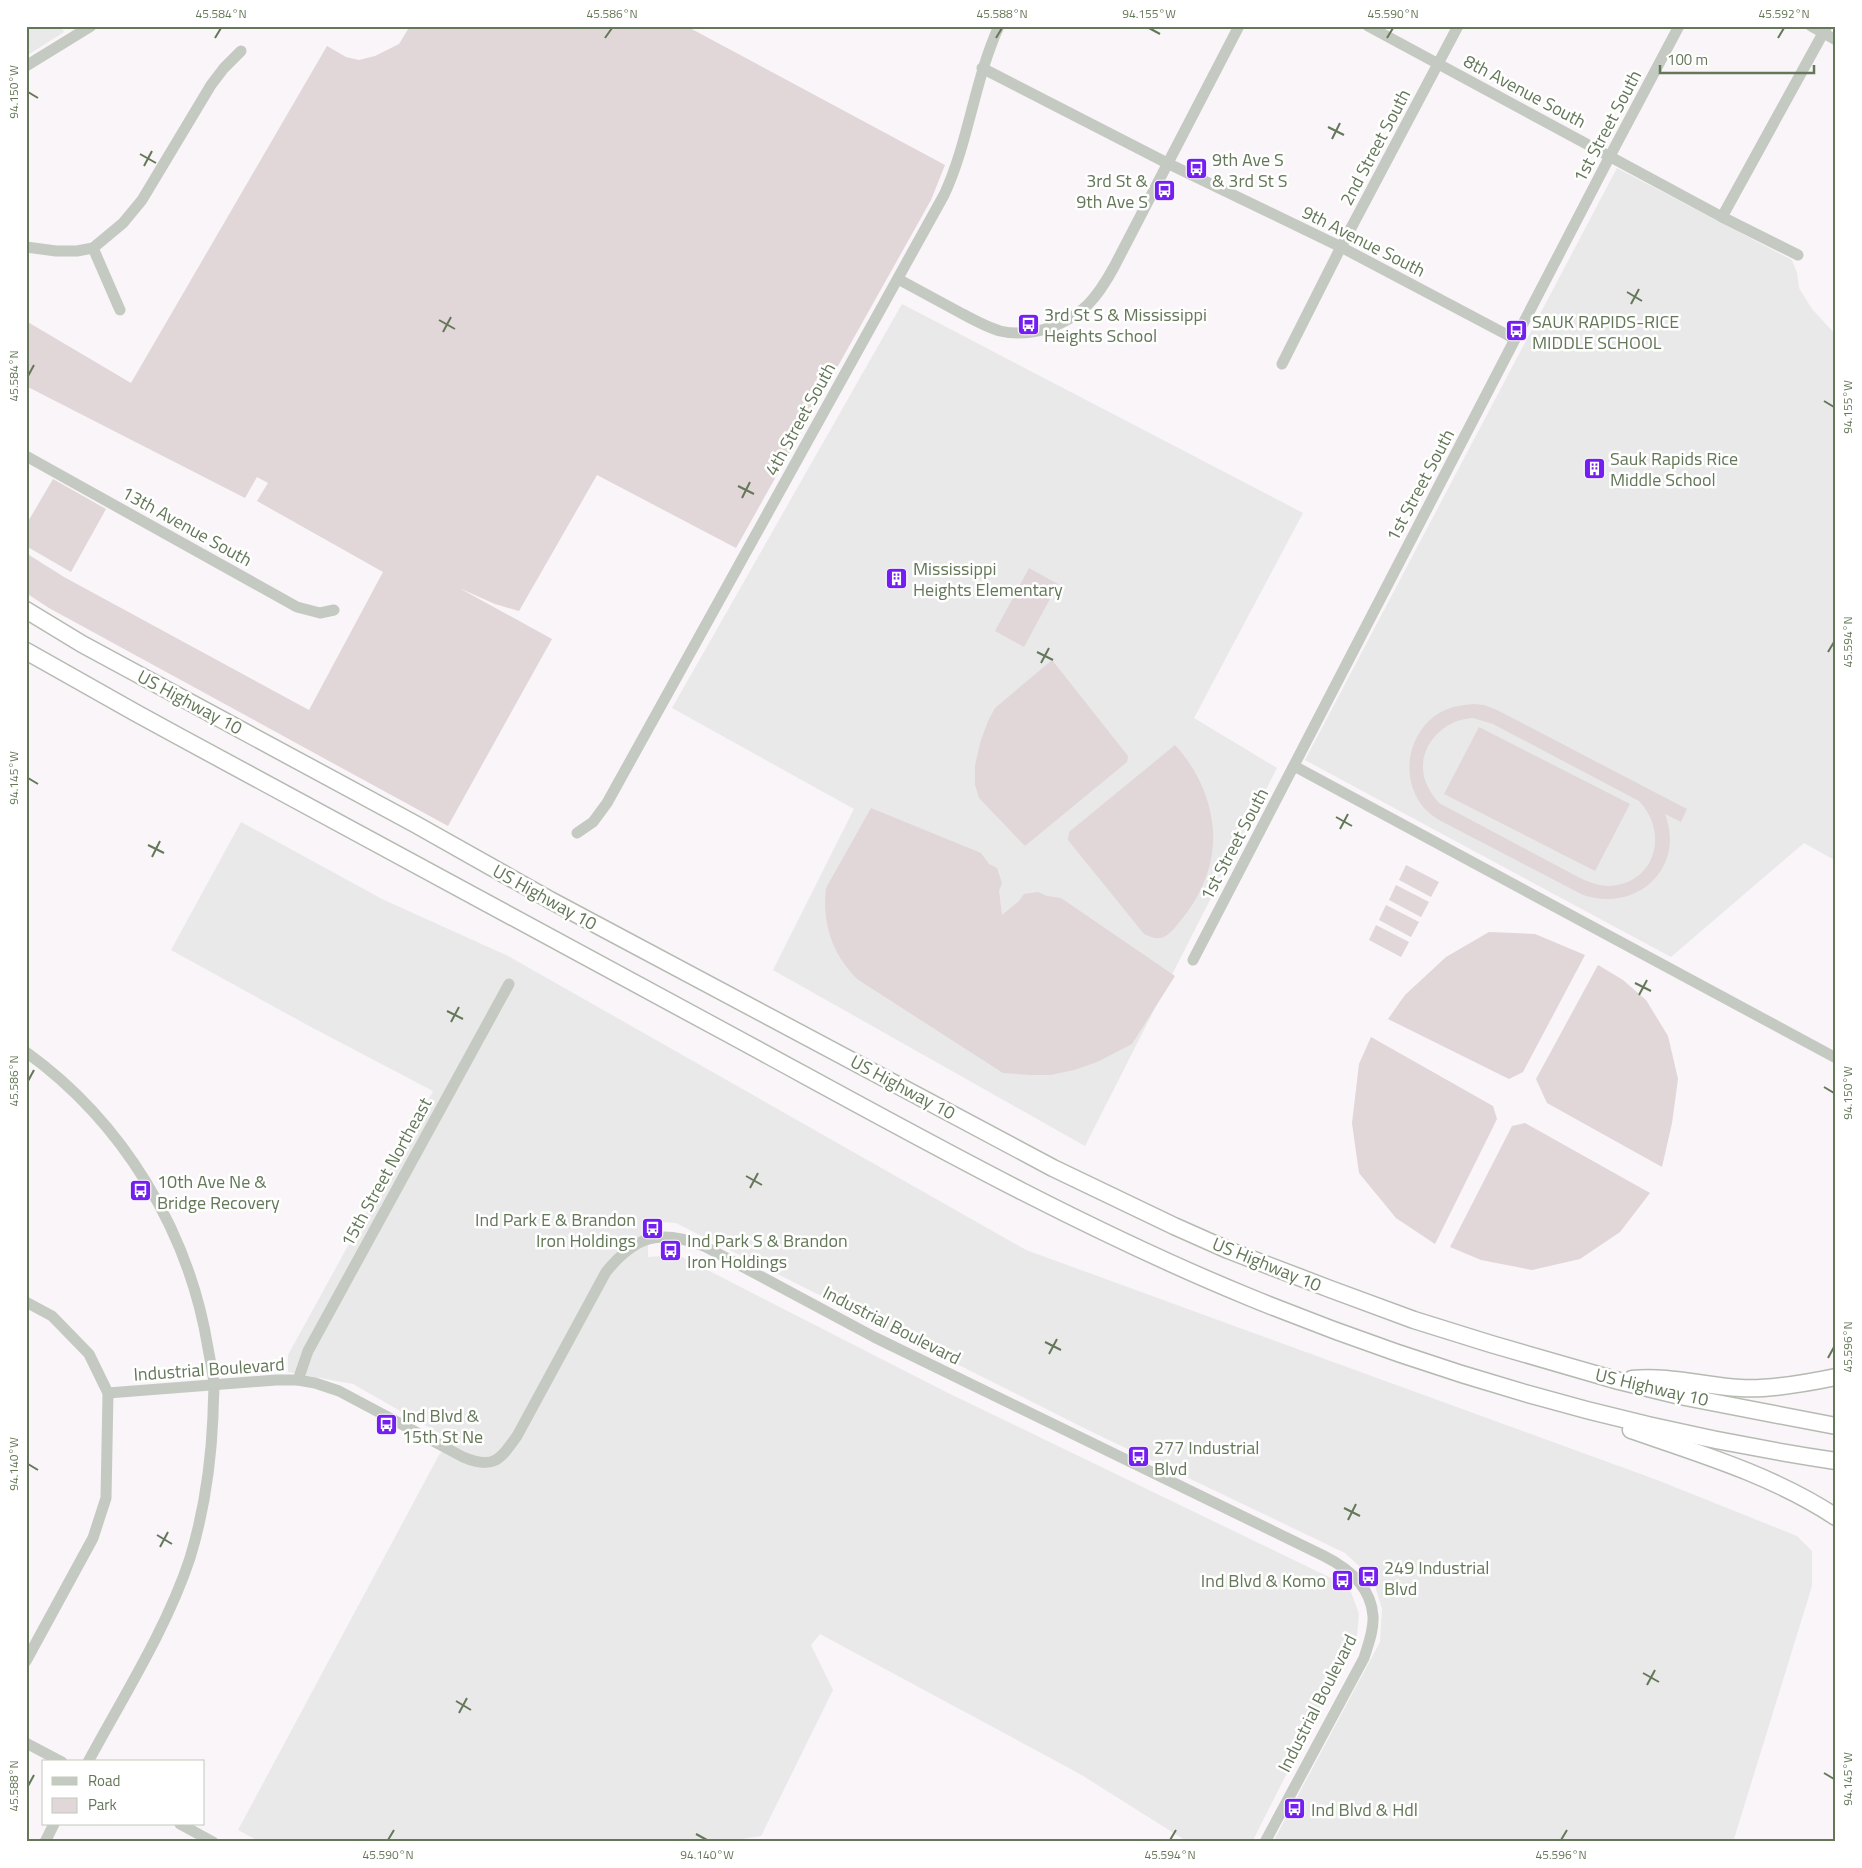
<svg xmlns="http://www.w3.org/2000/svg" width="1862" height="1868" viewBox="0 0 1862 1868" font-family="'Titillium Web',sans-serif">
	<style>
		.built { fill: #e9e9e9 }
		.green { fill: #e1d6d8; fill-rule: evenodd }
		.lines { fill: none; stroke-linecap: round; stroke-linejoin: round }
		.highway-casing { stroke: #b6bbb2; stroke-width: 19 }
		.minor { stroke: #c4cac1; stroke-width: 11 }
		.highway { stroke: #fff; stroke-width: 16 }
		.ticks { fill: none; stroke: #647758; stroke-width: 2 }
		.labels { text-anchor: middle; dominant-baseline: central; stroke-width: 5; stroke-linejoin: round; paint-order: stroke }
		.street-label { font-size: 18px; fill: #647758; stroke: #fff }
		.poi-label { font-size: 18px; fill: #647758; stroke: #fff; text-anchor: start }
		.neatline { fill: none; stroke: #647758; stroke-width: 2 }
		.ticks-label { font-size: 12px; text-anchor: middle; fill: #647758 }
	</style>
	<rect width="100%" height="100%" fill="#f9f5f8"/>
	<g class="built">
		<path d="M26,26H60L64,32L26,56Z"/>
		<path d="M1617,168L1792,260L1797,273L1799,288L1812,309L1836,335V861L1804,843L1671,957L1305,760Z"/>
		<path d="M902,304L1303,513L1194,718L1277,768L1085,1146L773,970L854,809L672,708Z"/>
		<path d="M241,822L382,899L508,956L1026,1250L1657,1480L1797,1536L1812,1551V1586L1733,1842H1273L1380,1642L1382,1609L1373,1579L1345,1553L1088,1430L676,1223L648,1221V1257L678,1255L948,1393L1333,1579L1351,1592L1359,1614L1357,1635L1252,1842H1188L1080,1774L820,1634L811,1645L833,1690L761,1836L723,1842H261L238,1830L439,1455L453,1441L353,1384L288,1372V1355L433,1091L311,1027L171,950Z"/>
	</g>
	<g class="green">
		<path d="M410,26H686L945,165L931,200L736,548L597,475L519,611L495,604L459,588L552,639L448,826L49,608L26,593V553L64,577L309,710L383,572L257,501L268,483L257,477L245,498L26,386V321L131,383L327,46L346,57L359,60L375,56L399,44Z"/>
		<path d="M53,479L106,509L71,572L26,546V525Z"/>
		<path d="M1029,568L1058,584L1024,647L995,631Z"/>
		<path d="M1052,660L1128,756L1127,762L1025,846L979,798L975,785V766L980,743L988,721L995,708Z"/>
		<path d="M1474,704L1484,705L1497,710L1687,809L1681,822L1665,814C1686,869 1636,913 1583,895L1439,820C1434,817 1429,813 1424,808C1398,778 1408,727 1445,710C1454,706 1464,705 1474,704ZM1473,718L1493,724L1639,801C1669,832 1656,884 1609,886C1599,886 1589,882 1580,878L1439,803C1433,796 1428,789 1425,780C1415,748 1443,719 1473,718Z"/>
		<path d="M1479,727L1630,804L1595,871L1444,794Z"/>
		<path d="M1175,745C1197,769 1211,799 1213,831C1215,866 1200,899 1177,925C1173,930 1166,938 1159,938C1154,939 1149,936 1144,934L1068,840L1069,832Z"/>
		<path d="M871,808L981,853L989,864L997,868L1002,883L999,891L1002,915L1019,901L1024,894L1038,892L1047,896L1061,898L1175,976L1132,1044L1097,1062L1074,1070L1051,1075H1031L1003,1073L857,979C832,953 822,924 826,888Z"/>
		<path d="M1406,865L1439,882L1431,897L1399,880Z"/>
		<path d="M1396,885L1429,902L1421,917L1389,900Z"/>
		<path d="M1386,905L1419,922L1411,937L1379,920Z"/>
		<path d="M1376,925L1409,942L1401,957L1369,940Z"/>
		<path d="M1489,932L1535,934L1585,955L1523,1072L1509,1079L1388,1019L1405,995L1446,957Z"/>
		<path d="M1598,965L1623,980L1646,1000L1668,1036L1678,1079L1672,1123L1662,1167L1547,1103L1536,1079Z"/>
		<path d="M1371,1037L1493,1106L1497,1119L1435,1244L1396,1218L1359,1173L1352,1123L1359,1064Z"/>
		<path d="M1525,1123L1650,1193L1620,1232L1580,1259L1532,1270L1481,1260L1450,1247L1512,1126Z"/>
	</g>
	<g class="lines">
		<defs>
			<g id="highway">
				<path d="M26,610L82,644L415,824L550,900L1053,1168L1174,1226L1228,1250L1330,1289L1414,1320L1491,1344L1619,1381L1680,1396L1836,1426"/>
				<path d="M26,651L136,713C328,818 521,921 714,1026C890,1121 1064,1221 1249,1297C1437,1374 1635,1431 1836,1461"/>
				<path d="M1632,1379C1668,1375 1704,1386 1740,1388C1769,1390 1807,1383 1836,1377"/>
				<path d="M1631,1430C1701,1454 1774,1476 1836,1517"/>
			</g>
		</defs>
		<use href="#highway" class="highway-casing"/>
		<g class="minor">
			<path d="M1368,26L1722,217L1798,255"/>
			<path d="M1811,26L1836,40"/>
			<path d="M26,66L91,26"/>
			<path d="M982,68L1167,163L1341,247L1515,339"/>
			<path d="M1722,217L1827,26"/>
			<path d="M26,247L56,251H77L93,248L123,223L142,200L211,85L224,68L241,51"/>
			<path d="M93,248L120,310"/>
			<path d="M898,279C918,290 939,301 959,312C972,319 986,327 1000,331C1017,335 1033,333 1049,328C1083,316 1097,298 1114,267L1239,26"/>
			<path d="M1282,364L1341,247L1458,26"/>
			<path d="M26,456L297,607L320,613L334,610"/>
			<path d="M1294,766L1836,1058"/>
			<path d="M577,833L593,822L607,803L944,195C969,141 974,81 999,26"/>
			<path d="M1193,960L1610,156L1679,26"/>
			<path d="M26,1052C123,1122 189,1231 208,1348C210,1360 213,1372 214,1384C214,1394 213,1405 213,1416C211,1464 204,1512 190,1558C167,1628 123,1697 88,1762"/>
			<path d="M26,1302L52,1316L89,1354L108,1393L106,1498L93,1538L26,1661"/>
			<path d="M298,1380L308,1351L509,984"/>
			<path d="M108,1393L276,1380H298L315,1383L339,1391L463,1457C493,1470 500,1460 517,1436L606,1272C636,1235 660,1229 704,1246L874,1337L1324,1556C1348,1568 1371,1587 1373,1616C1374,1630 1368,1645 1364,1658L1265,1842"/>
			<path d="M26,1743L62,1762"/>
			<path d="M180,1824L213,1842"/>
			<path d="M45,1842L54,1824"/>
		</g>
		<use href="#highway" class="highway"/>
	</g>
	<path class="ticks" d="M1149,28L1160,34M215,38L221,28M605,38L612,28M996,38L1002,28M1387,38L1393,28M1778,38L1784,28M28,92L38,98M1328,127L1344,135M1332,139L1340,123M140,154L156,163M144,166L152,151M1627,292L1642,301M1631,304L1639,289M439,320L455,329M443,332L451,317M28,376L34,365M1824,401L1834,407M738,486L754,494M742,498L750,482M1037,652L1053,660M1828,652L1834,642M1041,663L1049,648M28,778L38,784M1336,817L1352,826M1340,829L1348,814M148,845L164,853M152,857L160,841M1635,983L1651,991M1639,995L1647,980M447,1011L463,1019M451,1022L459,1007M28,1081L34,1070M1824,1087L1834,1093M746,1176L762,1185M750,1188L758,1173M1045,1342L1061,1350M1049,1354L1057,1339M1828,1358L1834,1347M28,1464L38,1470M1344,1508L1360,1516M1348,1520L1356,1504M157,1535L172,1544M160,1547L168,1532M1643,1673L1659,1682M1647,1685L1655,1670M456,1701L471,1710M459,1713L467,1698M1824,1773L1834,1779M28,1786L34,1775M696,1834L707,1840M388,1840L394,1830M1170,1840L1176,1830M1561,1840L1567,1830"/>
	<defs>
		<symbol id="bus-square" viewBox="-11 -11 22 22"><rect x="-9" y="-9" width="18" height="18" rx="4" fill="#741ef0" stroke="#fff"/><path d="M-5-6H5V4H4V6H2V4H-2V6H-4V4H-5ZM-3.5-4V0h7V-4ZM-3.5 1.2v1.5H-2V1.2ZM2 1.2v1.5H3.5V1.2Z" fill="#fff"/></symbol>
		<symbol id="building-square" viewBox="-11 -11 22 22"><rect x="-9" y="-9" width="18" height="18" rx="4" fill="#741ef0" stroke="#fff"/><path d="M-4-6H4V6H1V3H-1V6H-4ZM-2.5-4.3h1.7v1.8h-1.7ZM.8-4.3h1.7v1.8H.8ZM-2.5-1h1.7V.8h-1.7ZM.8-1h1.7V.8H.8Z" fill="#fff"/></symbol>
	</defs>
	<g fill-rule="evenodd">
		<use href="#bus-square" x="1184" y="156" width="25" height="25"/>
		<use href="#bus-square" x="1152" y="178" width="25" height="25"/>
		<use href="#bus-square" x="1016" y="312" width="25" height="25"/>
		<use href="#bus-square" x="1504" y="318" width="25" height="25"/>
		<use href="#building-square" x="1582" y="456" width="25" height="25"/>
		<use href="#building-square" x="884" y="566" width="25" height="25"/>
		<use href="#bus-square" x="128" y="1178" width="25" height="25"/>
		<use href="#bus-square" x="640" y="1216" width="25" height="25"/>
		<use href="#bus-square" x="658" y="1238" width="25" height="25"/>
		<use href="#bus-square" x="374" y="1412" width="25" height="25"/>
		<use href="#bus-square" x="1126" y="1444" width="25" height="25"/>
		<use href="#bus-square" x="1356" y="1564" width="25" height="25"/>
		<use href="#bus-square" x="1330" y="1568" width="25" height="25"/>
		<use href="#bus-square" x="1282" y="1796" width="25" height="25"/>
	</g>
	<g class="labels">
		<g class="street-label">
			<text transform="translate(1525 91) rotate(28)">8th Avenue South</text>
			<text transform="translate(1607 126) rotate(-62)">1st Street South</text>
			<text transform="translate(1375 147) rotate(-62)">2nd Street South</text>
			<text transform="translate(1364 241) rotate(27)">9th Avenue South</text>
			<text transform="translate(800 419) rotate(-61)">4th Street South</text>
			<text transform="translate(1420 485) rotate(-62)">1st Street South</text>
			<text transform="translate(187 526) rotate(29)">13th Avenue South</text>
			<text transform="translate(190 702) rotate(28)">US Highway 10</text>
			<text transform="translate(1234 844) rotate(-62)">1st Street South</text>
			<text transform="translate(545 897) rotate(29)">US Highway 10</text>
			<text transform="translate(903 1087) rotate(28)">US Highway 10</text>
			<text transform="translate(386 1172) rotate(-61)">15th Street Northeast</text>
			<text transform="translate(1267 1264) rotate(22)">US Highway 10</text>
			<text transform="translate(892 1325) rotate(27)">Industrial Boulevard</text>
			<text transform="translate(209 1369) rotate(-4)">Industrial Boulevard</text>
			<text transform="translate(1652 1387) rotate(13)">US Highway 10</text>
			<text transform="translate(1317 1703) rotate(-63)">Industrial Boulevard</text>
		</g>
		<g class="poi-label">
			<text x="1212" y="159">9th Ave S<tspan x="1212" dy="21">&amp; 3rd St S</tspan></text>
			<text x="1148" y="180" text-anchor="end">3rd St &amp;<tspan x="1148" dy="21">9th Ave S</tspan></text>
			<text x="1044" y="314">3rd St S &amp; Mississippi<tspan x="1044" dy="21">Heights School</tspan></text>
			<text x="1532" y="321">SAUK RAPIDS-RICE<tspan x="1532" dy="21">MIDDLE SCHOOL</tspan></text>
			<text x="1610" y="458">Sauk Rapids Rice<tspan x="1610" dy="21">Middle School</tspan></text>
			<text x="913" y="568">Mississippi<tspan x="913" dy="21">Heights Elementary</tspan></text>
			<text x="157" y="1181">10th Ave Ne &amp;<tspan x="157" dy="21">Bridge Recovery</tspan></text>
			<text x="636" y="1219" text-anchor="end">Ind Park E &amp; Brandon<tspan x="636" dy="21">Iron Holdings</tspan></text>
			<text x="687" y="1240">Ind Park S &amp; Brandon<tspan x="687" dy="21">Iron Holdings</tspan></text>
			<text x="402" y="1415">Ind Blvd &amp;<tspan x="402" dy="21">15th St Ne</tspan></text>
			<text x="1154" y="1447">277 Industrial<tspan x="1154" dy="21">Blvd</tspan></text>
			<text x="1384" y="1567">249 Industrial<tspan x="1384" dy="21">Blvd</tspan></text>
			<text x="1326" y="1580" text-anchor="end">Ind Blvd &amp; Komo</text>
			<text x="1311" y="1809">Ind Blvd &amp; Hdl</text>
		</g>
	</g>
	<rect width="1862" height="1868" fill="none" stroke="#ffffff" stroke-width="55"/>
	<rect x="42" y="1760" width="162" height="65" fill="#ffffff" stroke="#c1c9bc"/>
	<rect x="52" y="1777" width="25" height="8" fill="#c4cac1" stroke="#c1c9bc"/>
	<text x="88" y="1786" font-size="15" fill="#647758">Road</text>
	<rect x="52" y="1798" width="25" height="15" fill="#e1d6d8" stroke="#c1c9bc"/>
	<text x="88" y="1810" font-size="15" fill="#647758">Park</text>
	<path d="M1660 65v8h154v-8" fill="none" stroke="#647758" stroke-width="2.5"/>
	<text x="1667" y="65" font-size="15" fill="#647758" stroke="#ffffff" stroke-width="4" paint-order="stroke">100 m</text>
	<rect x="28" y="28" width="1806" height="1812" class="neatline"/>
	<g class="ticks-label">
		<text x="221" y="18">45.584°N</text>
		<text x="612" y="18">45.586°N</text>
		<text x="1002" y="18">45.588°N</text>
		<text x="1149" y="18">94.155°W</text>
		<text x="1393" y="18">45.590°N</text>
		<text x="1784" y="18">45.592°N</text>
		<text transform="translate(14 92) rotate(-90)" y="4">94.150°W</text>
		<text transform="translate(14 376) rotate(-90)" y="4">45.584°N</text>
		<text transform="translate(1848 407) rotate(-90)" y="4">94.155°W</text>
		<text transform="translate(1848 642) rotate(-90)" y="4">45.594°N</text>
		<text transform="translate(14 778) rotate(-90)" y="4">94.145°W</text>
		<text transform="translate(14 1081) rotate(-90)" y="4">45.586°N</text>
		<text transform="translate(1848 1093) rotate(-90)" y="4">94.150°W</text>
		<text transform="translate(1848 1347) rotate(-90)" y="4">45.596°N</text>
		<text transform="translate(14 1464) rotate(-90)" y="4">94.140°W</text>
		<text transform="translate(1848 1779) rotate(-90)" y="4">94.145°W</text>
		<text transform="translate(14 1786) rotate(-90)" y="4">45.588°N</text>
		<text x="388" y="1859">45.590°N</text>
		<text x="707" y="1859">94.140°W</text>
		<text x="1170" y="1859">45.594°N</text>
		<text x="1561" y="1859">45.596°N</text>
	</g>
</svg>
